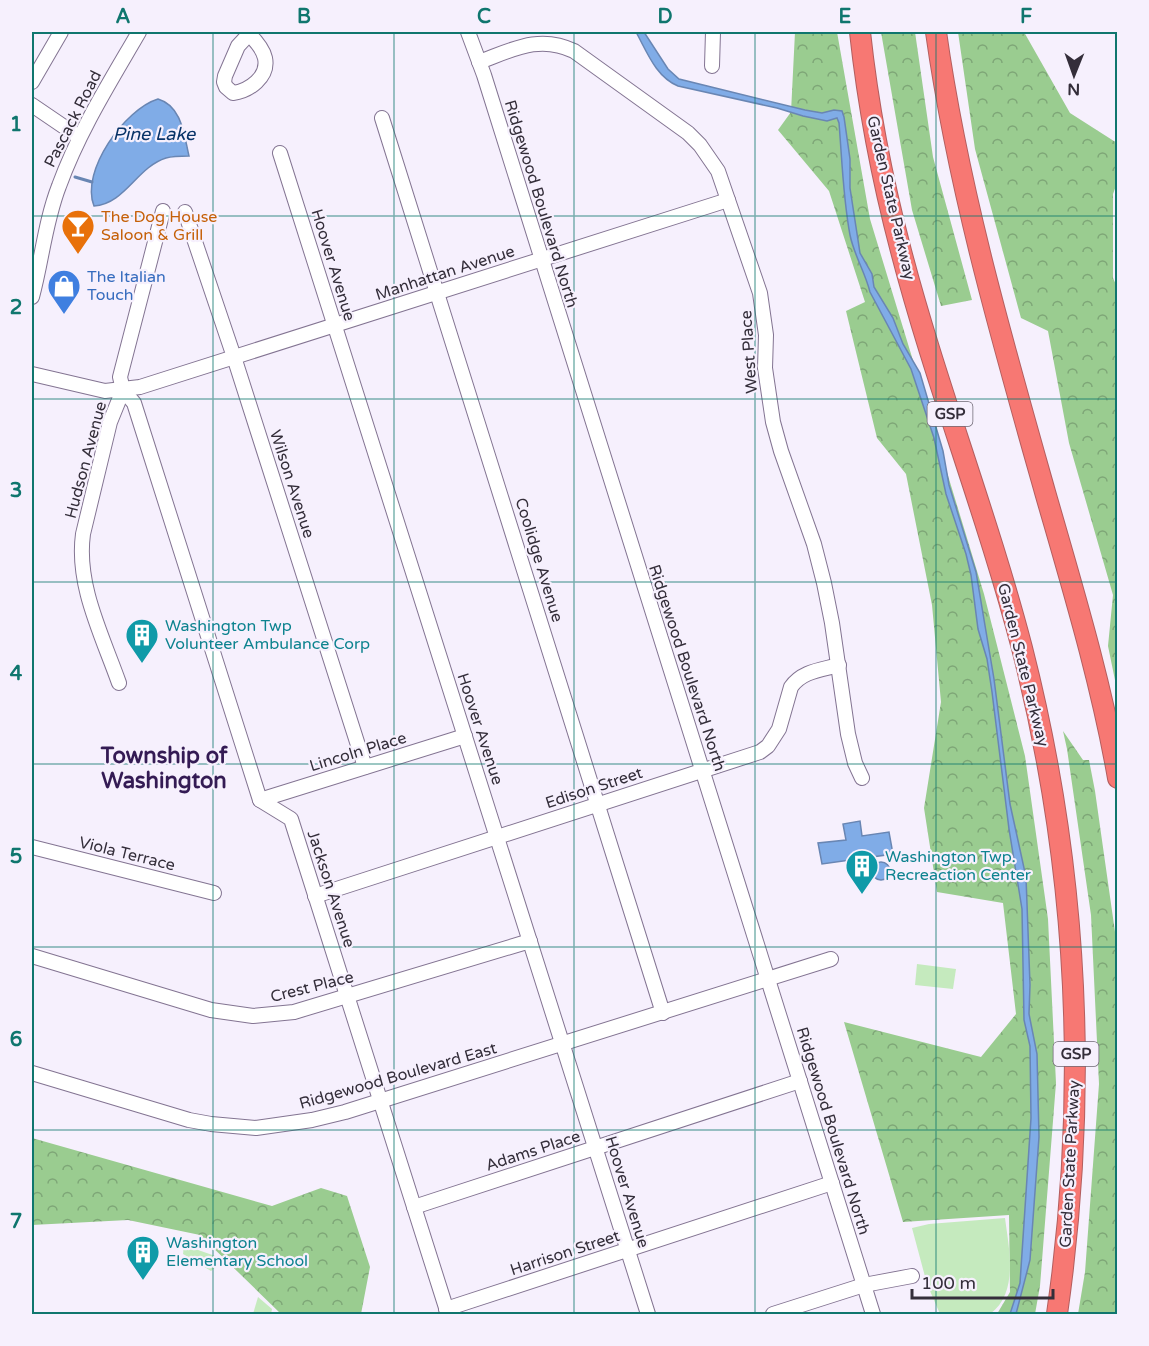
<svg xmlns="http://www.w3.org/2000/svg" width="1149" height="1346" viewBox="0 0 1149 1346" font-family="'Varela Round',sans-serif">
	<style>
		.forest { fill: url(#forest-crowns) }
		.park { fill: #c5eabe }
		.water { fill: #80ace7; stroke: #6986b3; stroke-width: 1.5 }
		.lines { fill: none; stroke-linecap: round; stroke-linejoin: round }
		.stream { stroke: #6986b3; stroke-width: 3 }
		.minor-casing { stroke: #837492; stroke-width: 16 }
		.highway-casing { stroke: #b35e5f; stroke-width: 22 }
		.minor { stroke: #fff; stroke-width: 14 }
		.highway { stroke: #f77873; stroke-width: 20 }
		.grid { fill: none; stroke: #0f766e; stroke-width: 1.5; stroke-opacity: 0.55 }
		.labels { text-anchor: middle; dominant-baseline: central; stroke-width: 4.5; stroke-linejoin: round; paint-order: stroke }
		.shield { fill: #f6f0fd; stroke: #6e6874; stroke-width: 1.5 }
		.shield-label { font-size: 15px; font-weight: bold; fill: #342e3a }
		.street-label { font-size: 16px; fill: #342e3a; stroke: #f6f0fd }
		.food-label { font-size: 16px; fill: #c56008; stroke: #f6f0fd; text-anchor: start }
		.shop-label { font-size: 16px; fill: #366cbe; stroke: #f6f0fd; text-anchor: start }
		.culture-label { font-size: 16px; fill: #0d838f; stroke: #f6f0fd; text-anchor: start }
		.water-label { font-size: 18px; font-style: italic; fill: #083368; stroke: #f6f0fd }
		.district-label { font-size: 22px; font-weight: bold; fill: #341b54; stroke: #f6f0fd }
		.neatline { fill: none; stroke: #0f766e; stroke-width: 2 }
		.grid-label { font-size: 20px; text-anchor: middle; font-weight: bold; fill: #0f766e }
	</style>
	<defs>
		<pattern id="forest-crowns" width="20" height="18" patternUnits="userSpaceOnUse" patternTransform="scale(1.5)"><rect width="20" height="18" fill="#9acc90"/><path d="M2 6a3 3 0 1 1 6 0M12 15a3 3 0 1 1 6 0" fill="none" stroke="#7ea677"/></pattern>
	</defs>
	<rect width="100%" height="100%" fill="#f6f0fd"/>
	<g class="forest">
		<path d="M795,32H837L870,219L984,594L1025,756L1048,919L1056,1083L1040,1286L1035,1314H997L1010,1292L1009,1215L903,1222L844,1022L981,1057L1016,1014L1003,903L937,892L924,808L941,702L932,605L906,474L877,438L846,311L865,302L829,191L778,130L791,112Z"/>
		<path d="M881,32H915L933,157L972,300L941,306L912,210Z"/>
		<path d="M958,32H1024L1070,113L1117,143V183L1113,194V278L1118,289L1117,690L1108,646L1113,595L1069,443L1048,331L1021,318L975,149Z"/>
		<path d="M1063,731L1083,760H1089L1095,791L1117,946L1118,1272L1115,1314H1078L1085,1272L1099,1084L1091,915L1067,749Z"/>
		<path d="M32,1138L272,1206L321,1188L347,1196L370,1267L361,1314H281L200,1235L128,1220L32,1225Z"/>
	</g>
	<g class="park">
		<path d="M917,964L956,969L953,989L915,985Z"/>
		<path d="M1005,1218C1009,1249 1019,1293 990,1314H940L927,1284L912,1228L929,1224Z"/>
		<path d="M184,1245L218,1257L217,1266L211,1271L183,1254Z"/>
		<path d="M258,1297L272,1309L271,1314H253Z"/>
	</g>
	<g class="water">
		<path d="M636,32H644L668,69L679,79L805,110L822,113L834,110L842,111L844,117L850,159V188L860,253L872,274L874,287L893,318L903,344L920,373L943,451L949,485L976,572L994,679L1010,804L1026,877L1030,985L1029,1014L1037,1054L1039,1137L1030,1260L1016,1314H1010L1020,1283L1031,1118L1030,1046L1024,1020L1022,909L1009,829L992,692L987,659L978,629L971,575L966,554L946,494L934,438L911,369L870,292C865,272 854,255 850,235C843,198 842,159 839,123L837,118L827,121L803,116L777,108L678,86C656,77 647,52 636,32Z"/>
		<path d="M158,99C182,106 184,135 189,156C182,156 173,156 166,158C137,167 125,204 94,206C80,171 125,109 158,99Z"/>
		<path d="M860,821L862,836L889,832L893,854L822,864L818,843L846,840L843,824Z"/>
		<circle cx="881" cy="871" r="9"/>
	</g>
	<g class="lines">
		<path class="stream" d="M75,177L92,182"/>
		<defs>
			<g id="minor">
				<path d="M468,32L484,75L873,1314"/>
				<path d="M249,34C256,41 263,49 265,58C269,77 249,91 233,93L226,87L224,82L225,76L238,46L251,32"/>
				<path d="M479,62C512,50 539,34 574,51L688,133L700,145L718,171L760,293L766,335L765,368L773,422L781,451L814,544L824,583L832,623L848,734L855,763L862,778"/>
				<path d="M712,66L713,32"/>
				<path d="M32,82L61,32"/>
				<path d="M32,105L79,137"/>
				<path d="M382,118L663,1013"/>
				<path d="M280,153L648,1314"/>
				<path d="M185,212L234,357L365,767"/>
				<path d="M32,297C42,260 45,222 59,186C79,131 110,82 139,32"/>
				<path d="M32,374L105,391L140,387L728,200"/>
				<path d="M123,390L134,403L260,800L291,819L448,1314"/>
				<path d="M119,683C102,635 76,585 83,534L110,422L123,390L120,377L163,211"/>
				<path d="M260,800L465,736"/>
				<path d="M32,847L214,893"/>
				<path d="M315,896L760,752L768,746L779,729L791,687C802,671 821,670 839,665"/>
				<path d="M32,956L211,1010L253,1016L294,1012L530,941"/>
				<path d="M32,1073L189,1120L211,1124L256,1128L312,1120L345,1112L831,959"/>
				<path d="M414,1207L800,1081"/>
				<path d="M446,1309L832,1183"/>
				<path d="M773,1314L864,1285L912,1276"/>
			</g>
			<g id="highway">
				<path d="M860,32C868,106 882,179 901,251C936,385 987,514 1022,648C1078,867 1089,1091 1057,1314"/>
				<path d="M936,32C958,188 1002,340 1045,492C1072,586 1101,681 1118,778"/>
			</g>
		</defs>
		<use href="#minor" class="minor-casing"/>
		<use href="#highway" class="highway-casing"/>
		<use href="#minor" class="minor"/>
		<use href="#highway" class="highway"/>
	</g>
	<path class="grid" d="M213,32V1314M394,32V1314M574,32V1314M755,32V1314M936,32V1314M32,216H1118M32,399H1118M32,582H1118M32,764H1118M32,947H1118M32,1130H1118"/>
	<defs>
		<symbol id="bar-pin" viewBox="-11 -11 22 30"><path d="M0 17L-7.5 6A9.5 9.5 0 1 1 7.5 6Z" fill="#e8710a" stroke="#f6f0fd"/><path d="M-6-5H6L.8 .8V4.5H3.5V6h-7V4.5H-.8V.8Z" fill="#fff"/></symbol>
		<symbol id="shop-pin" viewBox="-11 -11 22 30"><path d="M0 17L-7.5 6A9.5 9.5 0 1 1 7.5 6Z" fill="#3f7fe0" stroke="#f6f0fd"/><path d="M-5-2.5h2.3a2.7 3.5 0 0 1 5.4 0H5L5.5 6h-11ZM-1.5-2.5h3a1.5 2.3 0 0 0-3 0Z" fill="#fff"/></symbol>
		<symbol id="building-pin" viewBox="-11 -11 22 30"><path d="M0 17L-7.5 6A9.5 9.5 0 1 1 7.5 6Z" fill="#0f9aa8" stroke="#f6f0fd"/><path d="M-4-6H4V6H1V3H-1V6H-4ZM-2.5-4.3h1.7v1.8h-1.7ZM.8-4.3h1.7v1.8H.8ZM-2.5-1h1.7V.8h-1.7ZM.8-1h1.7V.8H.8Z" fill="#fff"/></symbol>
	</defs>
	<g fill-rule="evenodd">
		<use href="#bar-pin" x="59" y="207" width="38" height="52"/>
		<use href="#shop-pin" x="45" y="267" width="38" height="52"/>
		<use href="#building-pin" x="123" y="616" width="38" height="52"/>
		<use href="#building-pin" x="843" y="847" width="38" height="52"/>
		<use href="#building-pin" x="124" y="1233" width="38" height="52"/>
	</g>
	<g class="labels">
		<g class="shield">
			<rect x="927.5" y="402" width="45" height="24" rx="4.5"/>
			<rect x="1053.5" y="1042" width="45" height="24" rx="4.5"/>
		</g>
		<g class="shield-label">
			<text x="950" y="414">GSP</text>
			<text x="1076" y="1054">GSP</text>
		</g>
		<g class="street-label">
			<text transform="translate(73 119) rotate(-63)">Pascack Road</text>
			<text transform="translate(891 198) rotate(77)">Garden State Parkway</text>
			<text transform="translate(541 204) rotate(73)">Ridgewood Boulevard North</text>
			<text transform="translate(333 265) rotate(73)">Hoover Avenue</text>
			<text transform="translate(445 273) rotate(-18)">Manhattan Avenue</text>
			<text transform="translate(749 352) rotate(-94)">West Place</text>
			<text transform="translate(86 460) rotate(-75)">Hudson Avenue</text>
			<text transform="translate(292 484) rotate(72)">Wilson Avenue</text>
			<text transform="translate(539 560) rotate(73)">Coolidge Avenue</text>
			<text transform="translate(1023 665) rotate(76)">Garden State Parkway</text>
			<text transform="translate(687 668) rotate(72)">Ridgewood Boulevard North</text>
			<text transform="translate(480 729) rotate(72)">Hoover Avenue</text>
			<text transform="translate(358 752) rotate(-17)">Lincoln Place</text>
			<text transform="translate(594 788) rotate(-18)">Edison Street</text>
			<text transform="translate(127 854) rotate(14)">Viola Terrace</text>
			<text transform="translate(331 889) rotate(72)">Jackson Avenue</text>
			<text transform="translate(312 987) rotate(-14)">Crest Place</text>
			<text transform="translate(398 1076) rotate(-16)">Ridgewood Boulevard East</text>
			<text transform="translate(833 1131) rotate(73)">Ridgewood Boulevard North</text>
			<text transform="translate(533 1151) rotate(-18)">Adams Place</text>
			<text transform="translate(1070 1164) rotate(-87)">Garden State Parkway</text>
			<text transform="translate(627 1192) rotate(73)">Hoover Avenue</text>
			<text transform="translate(565 1253) rotate(-18)">Harrison Street</text>
		</g>
		<g class="food-label">
			<text x="101" y="217">The Dog House<tspan x="101" dy="18">Saloon &amp; Grill</tspan></text>
		</g>
		<g class="shop-label">
			<text x="87" y="277">The Italian<tspan x="87" dy="18">Touch</tspan></text>
		</g>
		<g class="culture-label">
			<text x="165" y="626">Washington Twp<tspan x="165" dy="18">Volunteer Ambulance Corp</tspan></text>
			<text x="885" y="857">Washington Twp.<tspan x="885" dy="18">Recreaction Center</tspan></text>
			<text x="166" y="1243">Washington<tspan x="166" dy="18">Elementary School</tspan></text>
		</g>
		<g class="water-label">
			<text x="154" y="134">Pine Lake</text>
		</g>
		<g class="district-label">
			<text x="164" y="756">Township of<tspan x="164" dy="25">Washington</tspan></text>
		</g>
	</g>
	<rect width="1149" height="1346" fill="none" stroke="#f6f0fd" stroke-width="66"/>
	<g transform="translate(1074 75) rotate(181)" stroke="#f6f0fd" stroke-width="4.5" paint-order="stroke">
	<path d="M0-4.5L10 22L0 15L-10 22Z" fill="#342e3a"/>
	<text y="-9" font-size="16" font-weight="bold" text-anchor="middle" fill="#342e3a">N</text>
	</g>
	<path d="M912 1289v9h141v-9" fill="none" stroke="#342e3a" stroke-width="3"/>
	<text x="921" y="1289" font-size="18" fill="#342e3a" stroke="#f6f0fd" stroke-width="4.5" paint-order="stroke">100 m</text>
	<rect x="33" y="33" width="1083" height="1280" class="neatline"/>
	<g class="grid-label">
		<text x="123" y="23">A</text>
		<text x="304" y="23">B</text>
		<text x="484" y="23">C</text>
		<text x="665" y="23">D</text>
		<text x="845" y="23">E</text>
		<text x="1026" y="23">F</text>
		<text x="16" y="131">1</text>
		<text x="16" y="314">2</text>
		<text x="16" y="497">3</text>
		<text x="16" y="680">4</text>
		<text x="16" y="863">5</text>
		<text x="16" y="1046">6</text>
		<text x="16" y="1228">7</text>
	</g>
</svg>
